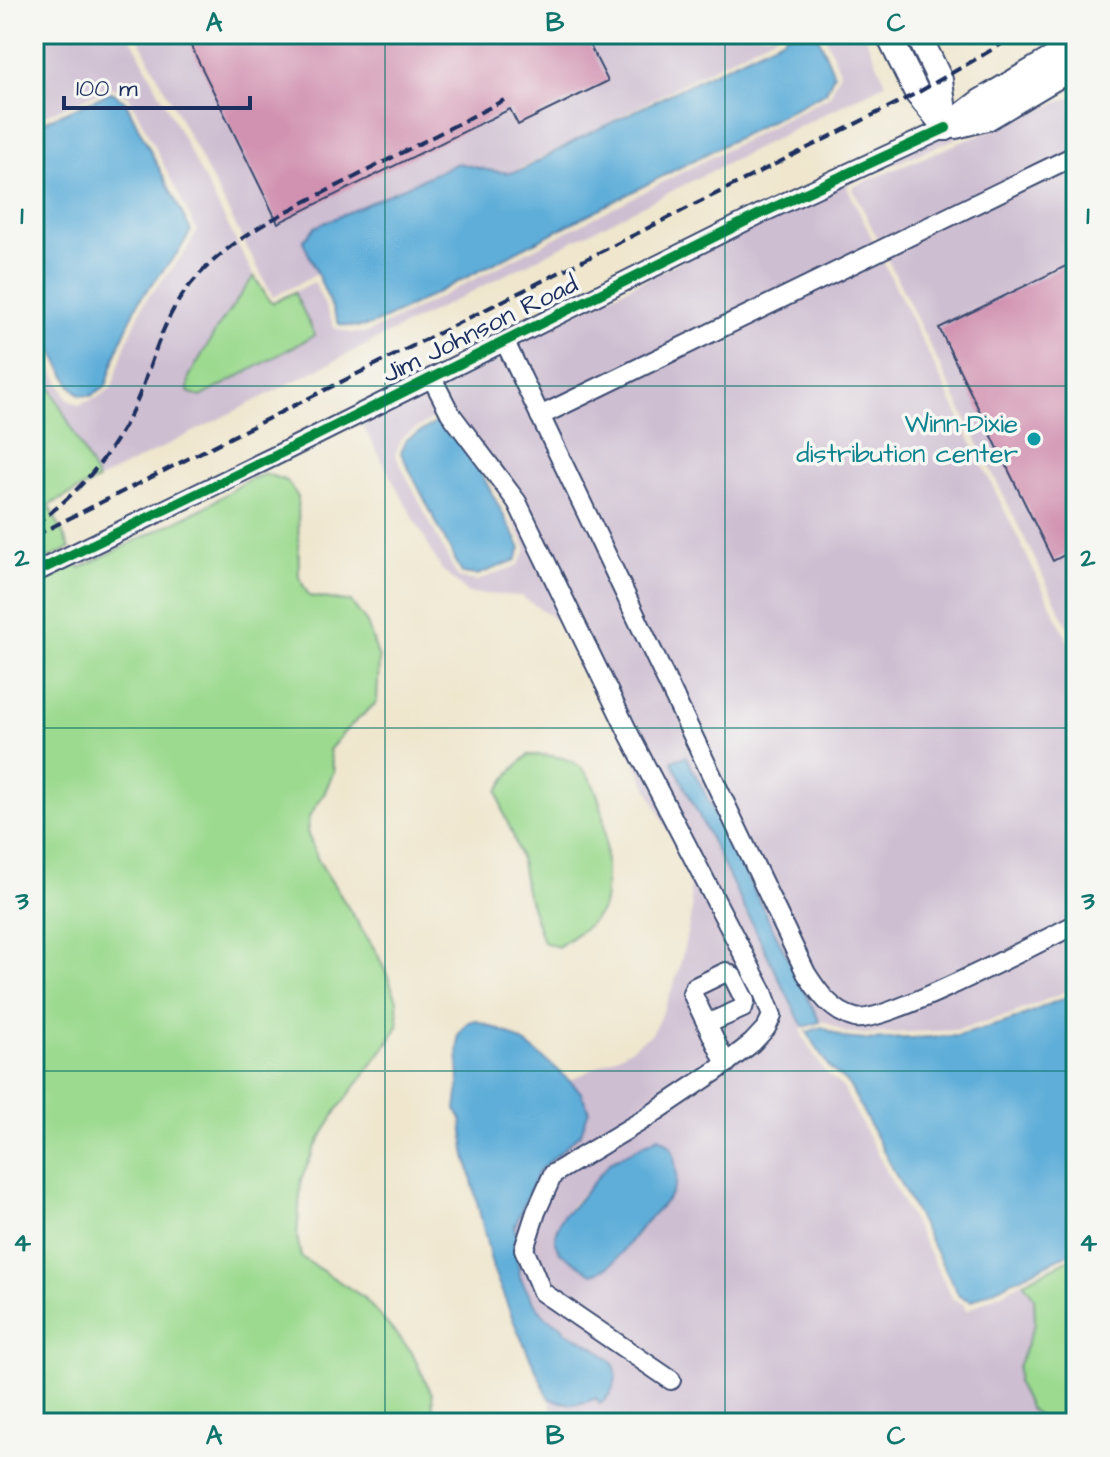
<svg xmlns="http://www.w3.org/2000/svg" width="1110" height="1457" viewBox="0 0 1110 1457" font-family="'Architects Daughter',sans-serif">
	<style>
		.industrial { fill: #cebed1; fill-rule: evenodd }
		.green { fill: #9cda8f; stroke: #5c8476; stroke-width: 2 }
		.water { fill: #5faed9; stroke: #3d6e9c; stroke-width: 2 }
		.building { fill: #d192b1 }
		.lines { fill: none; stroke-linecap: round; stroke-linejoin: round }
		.minor-casing { stroke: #3b4a6f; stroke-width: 22 }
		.major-casing { stroke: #3b4a6f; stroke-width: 28 }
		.minor { stroke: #fff; stroke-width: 18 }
		.major { stroke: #fff; stroke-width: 24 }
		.rail { stroke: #1b2f5e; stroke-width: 4; stroke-dasharray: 12 6; stroke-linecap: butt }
		.cycleway-casing { stroke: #f6f6f2; stroke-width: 15 }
		.cycleway { stroke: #00873e; stroke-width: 10 }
		.grid { fill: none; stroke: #0f766e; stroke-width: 2; stroke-opacity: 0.55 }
		.culture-dot { fill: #0f9aa8; stroke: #f6f6f2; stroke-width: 3 }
		.labels { text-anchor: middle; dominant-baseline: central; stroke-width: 7; stroke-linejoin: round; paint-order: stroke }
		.street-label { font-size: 26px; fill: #1b2f5e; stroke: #f6f6f2 }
		.culture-label { font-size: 26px; fill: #0d838f; stroke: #f6f6f2; text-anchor: end }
		.neatline { fill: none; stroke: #0f766e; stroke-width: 3 }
		.grid-label { font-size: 26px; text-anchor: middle; font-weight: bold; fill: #0f766e }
	</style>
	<rect width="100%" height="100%" fill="#f6f6f2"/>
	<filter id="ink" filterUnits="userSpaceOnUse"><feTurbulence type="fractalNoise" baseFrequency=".0125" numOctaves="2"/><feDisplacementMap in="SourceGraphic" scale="16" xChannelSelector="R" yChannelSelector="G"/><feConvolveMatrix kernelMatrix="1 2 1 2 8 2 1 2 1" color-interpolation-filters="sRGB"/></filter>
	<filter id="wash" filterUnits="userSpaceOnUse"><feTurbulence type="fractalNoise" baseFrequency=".006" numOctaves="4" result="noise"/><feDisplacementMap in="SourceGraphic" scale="32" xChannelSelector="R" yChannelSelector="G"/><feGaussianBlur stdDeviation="1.8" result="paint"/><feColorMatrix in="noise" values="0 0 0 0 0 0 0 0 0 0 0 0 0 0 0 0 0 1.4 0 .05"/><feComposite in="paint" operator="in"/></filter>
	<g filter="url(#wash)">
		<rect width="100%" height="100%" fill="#efe6cd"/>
		<g class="industrial">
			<path d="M34,34H129L254,276L218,327L200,396L315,335L294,292L314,282L335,328L350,333H367L405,315L828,97L831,94L840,71L824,34H864L886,83L98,480L34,355V332L68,400L79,405L99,397L112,387L125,346L145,301L184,254L197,231L129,96L112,87L34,120Z"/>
			<path d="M136,34H778L273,297Z"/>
			<path d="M1076,73V89L850,182L847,187L1076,657V987L1012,1014L956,1030L866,1034L846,1033L826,1022H820L686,757L673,762L804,1027L801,1031L802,1035L824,1071L843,1088L953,1299L963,1304L966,1311L1023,1282L1034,1297L1035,1323L1028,1339L1030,1409L1049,1423H555L549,1398L566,1405L589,1401L597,1398L600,1404L609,1395L615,1379V1369L612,1363L589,1343L581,1338L565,1332L562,1326L546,1317L532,1300L520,1277L514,1228L538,1172L581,1133L589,1110L580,1091L569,1081L624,1053L652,1034L667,1002L679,970L692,910L688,873L598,684L570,633L548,614L521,596L468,593L442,570L362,424L533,335L765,219ZM445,412L462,423L527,549L518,565L477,581L458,578L395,454L403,436ZM584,1191L662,1206L643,1225L563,1215Z"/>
			<path d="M1076,95V643L852,187Z"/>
		</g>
		<g class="green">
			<path d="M254,276L270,302L273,303L294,292L315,335L201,397L188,392L189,377L218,327Z"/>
			<path d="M34,355L98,480L49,505L70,548L34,566Z"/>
			<path d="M266,474L287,481L298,497L299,577L309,596L351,602L367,623L379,659L377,702L346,730L329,750L334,771L324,794L309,817L307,832L318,860L377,953L387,975L397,1000L398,1026L385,1047L338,1109L315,1148L301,1179L297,1237L301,1257L363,1297L411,1351L432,1394L434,1423H34V580L76,560L80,568L203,508L250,479Z"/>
			<path d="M528,755C544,755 562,755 576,764C590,772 597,792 601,806C606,823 609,897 601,911C591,926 571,937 558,947L543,942L526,891L521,861L512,832L504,815L498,791L510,773Z"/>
			<path d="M1076,1256V1423H1049L1030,1409L1017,1383L1018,1367L1035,1323L1034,1297L1023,1282Z"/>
		</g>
		<g class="water">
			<path d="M786,34H817L834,74L826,92L403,310C378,322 367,332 339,324L303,241L315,227L458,163L487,170L509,173L522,170L580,138L776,42L785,37Z"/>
			<path d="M112,92L125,101L191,231L179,251L140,299L119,345L106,386L91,396L80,395L71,386L34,314V126Z"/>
			<path d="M448,416L456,426L521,548L516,560L477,575L462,573L401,453L406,440Z"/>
			<path d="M686,756L820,1022L804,1027L800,1021L672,761Z"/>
			<path d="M1076,993V1250L971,1301L959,1296L849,1085L829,1067L807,1032L822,1027L844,1038L865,1040L957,1036L1010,1021Z"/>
			<path d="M474,1020L507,1033L526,1044L558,1070L580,1091L589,1110L581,1133L538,1172L514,1228L516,1232V1252L520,1277L532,1300L546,1317L562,1326L565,1332C581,1338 603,1351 613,1364C622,1377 610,1397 600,1404L596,1398C579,1406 567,1405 549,1398L517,1329L493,1269L465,1151L462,1121L456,1109L459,1087L458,1035L467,1023Z"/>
			<path d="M659,1137C670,1143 675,1151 675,1163C676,1168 677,1176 676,1182C673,1199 652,1214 641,1227C625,1246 617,1267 592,1274L560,1252L555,1242L556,1231L563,1215L573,1207L610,1162Z"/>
		</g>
		<g id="blocks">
			<g class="building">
				<path d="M211,34H584L608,81L518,125L510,109L278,223L190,44Z"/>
				<path d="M1076,261V549L1053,561L939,328Z"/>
			</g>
		</g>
	</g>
	<g filter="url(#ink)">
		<use href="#blocks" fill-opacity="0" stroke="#3b4a6f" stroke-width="2"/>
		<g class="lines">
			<defs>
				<g id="minor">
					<path d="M505,342L806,973C818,992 832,1012 855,1018C882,1025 1042,941 1076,924"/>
					<path d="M432,378L450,413L517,502L629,734L763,992L772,1016L766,1028L752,1043L716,1071L643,1120L553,1174L536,1212L524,1249L542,1292L671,1380"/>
					<path d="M540,416L1076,155"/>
					<path d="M34,573L273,457L762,213L946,128"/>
					<path d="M707,1024L743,1008L745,1001L733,977L726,972L695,987L692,993L726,1064"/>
				</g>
				<g id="major">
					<path d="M888,34L917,93L946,128"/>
					<path d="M918,34L940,80L946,128"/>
					<path d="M956,126L987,118L1076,65"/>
					<path d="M946,128L980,102L1076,45"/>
				</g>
			</defs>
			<use href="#minor" class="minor-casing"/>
			<use href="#major" class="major-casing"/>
			<use href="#minor" class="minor"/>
			<use href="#major" class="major"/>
			<g class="rail">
				<path d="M34,525C86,489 122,442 144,383C155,352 164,321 183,294C225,237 292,209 353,178C403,152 454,126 504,100"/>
				<path d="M34,536L917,93L1019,34"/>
			</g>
			<defs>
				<path id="cycleway" d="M34,573L273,457L762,213L946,128"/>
			</defs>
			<use href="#cycleway" class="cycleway-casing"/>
			<use href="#cycleway" class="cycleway"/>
		</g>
	</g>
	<path class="grid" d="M385,34V1423M725,34V1423M34,386H1076M34,728H1076M34,1071H1076"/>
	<circle class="culture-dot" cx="1034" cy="439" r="8"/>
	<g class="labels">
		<g class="street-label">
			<text transform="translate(480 329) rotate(-26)">Jim Johnson Road</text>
		</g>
		<g class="culture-label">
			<text x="1018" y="424">Winn-Dixie<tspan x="1018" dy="30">distribution center</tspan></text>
		</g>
	</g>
	<rect width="1110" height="1457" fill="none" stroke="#f6f6f2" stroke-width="88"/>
	<path d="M64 96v12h186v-12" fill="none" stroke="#1b2f5e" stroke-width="4"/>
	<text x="76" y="96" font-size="24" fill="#1b2f5e" stroke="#f6f6f2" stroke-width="6" paint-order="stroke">100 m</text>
	<rect x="44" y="44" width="1022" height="1369" class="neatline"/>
	<g class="grid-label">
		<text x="214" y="31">A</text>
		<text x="555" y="31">B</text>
		<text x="896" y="31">C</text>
		<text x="22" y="224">1</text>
		<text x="1088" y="224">1</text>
		<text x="22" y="566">2</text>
		<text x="1088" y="566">2</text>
		<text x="22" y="909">3</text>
		<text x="1088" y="909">3</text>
		<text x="22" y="1251">4</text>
		<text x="1088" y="1251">4</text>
		<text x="214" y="1444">A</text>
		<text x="555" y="1444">B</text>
		<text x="896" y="1444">C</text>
	</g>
</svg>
